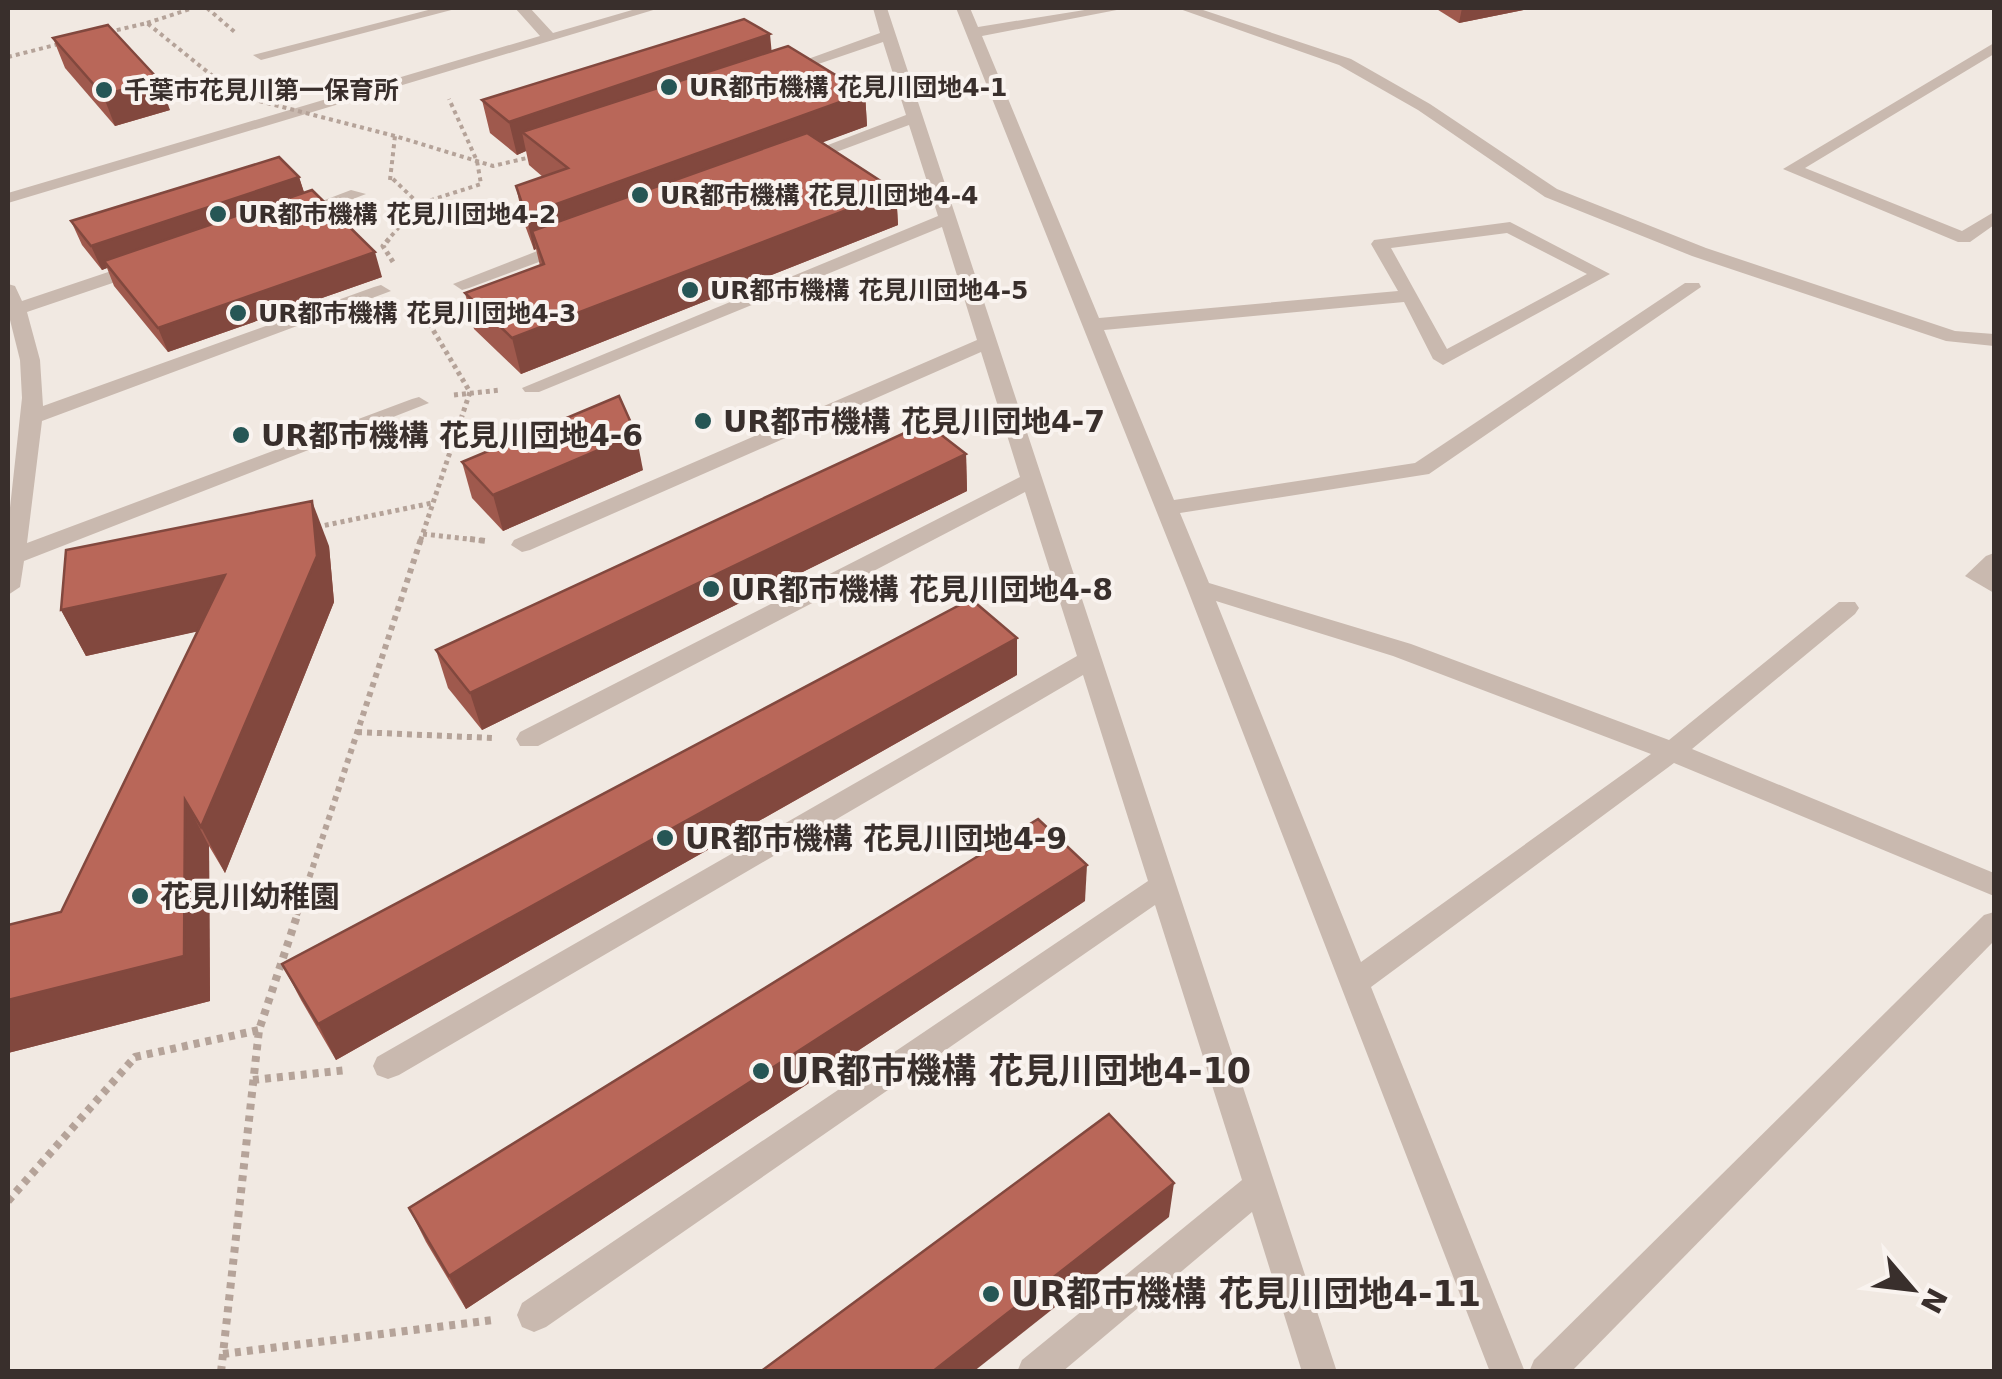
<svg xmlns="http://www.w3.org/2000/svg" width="2002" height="1379" viewBox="0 0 2002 1379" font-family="'DejaVu Sans','Noto Sans JP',sans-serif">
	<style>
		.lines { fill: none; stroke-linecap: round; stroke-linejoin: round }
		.path-far3 { stroke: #b5a399; stroke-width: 4; stroke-dasharray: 4 4; stroke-linecap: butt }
		.path-far2 { stroke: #b5a399; stroke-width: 5; stroke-dasharray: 4 4; stroke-linecap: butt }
		.path-far1 { stroke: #b5a399; stroke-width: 6; stroke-dasharray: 5 5; stroke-linecap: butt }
		.path { stroke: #b5a399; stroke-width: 8; stroke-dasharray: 6 6; stroke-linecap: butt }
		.minor { fill: #c9b9af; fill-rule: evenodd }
		.path-bridge { stroke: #b5a399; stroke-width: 4; stroke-dasharray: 4 4; stroke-linecap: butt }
		.wall { fill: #9f594d }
		.shaded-wall { fill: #82483e }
		.building { fill: #b96759; stroke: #82483e; stroke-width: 2.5 }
		.poi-dot { fill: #265655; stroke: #f9f3ef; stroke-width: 4 }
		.labels { text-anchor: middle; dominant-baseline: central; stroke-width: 8; stroke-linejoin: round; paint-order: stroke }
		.far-poi-label { font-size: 25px; font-weight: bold; fill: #392f2c; stroke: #f9f3ef; text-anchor: start }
		.poi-label { font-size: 30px; font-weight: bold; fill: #392f2c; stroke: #f9f3ef; text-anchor: start }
		.near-poi-label { font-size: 35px; font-weight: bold; fill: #392f2c; stroke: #f9f3ef; text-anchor: start }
	</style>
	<rect width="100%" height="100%" fill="#f1e9e2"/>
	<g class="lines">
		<g class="path-far3">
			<path d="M207,8L237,34"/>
			<path d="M147,23L193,8"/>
			<path d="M109,32L147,23L236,95"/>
			<path d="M8,57L63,43"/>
			<path d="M393,179L419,204L481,184L477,161L449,99"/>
			<path d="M390,180L395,136L493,166L527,158"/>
			<path d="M386,242L419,204"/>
		</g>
		<g class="path-far2">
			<path d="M389,239L383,246L393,262"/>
			<path d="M417,303L470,392L420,542"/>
			<path d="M454,395L501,390"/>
			<path d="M317,527L432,503"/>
			<path d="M423,534L486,541"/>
		</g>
		<g class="path-far1">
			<path d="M470,539L486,541"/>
			<path d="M357,732L492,738"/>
			<path d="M297,915L421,539"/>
		</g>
		<g class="path">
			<path d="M253,1080L347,1070"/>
			<path d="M8,1201L135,1057L259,1030"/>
			<path d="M223,1354L493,1320"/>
			<path d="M221,1372L259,1030L298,913"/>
		</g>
		<g class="minor">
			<path d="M436,8H459L261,60L253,55Z"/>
			<path d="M515,8H530L553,33L639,8H660L8,203V193L540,36Z"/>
			<path d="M873,8H887L1337,1372H1302L1252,1212L1062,1372H1017L1022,1360L1242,1180L1155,905L546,1327L534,1332L522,1327L517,1315L522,1303L1148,881L1083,675L399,1075L388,1079L377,1075L373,1066L377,1057L1077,656L1025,492L538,746H520L516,739L520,732L1020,477L981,352L530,550L522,552L511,545L514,540L977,340L942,227L539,392H525L522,388L938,216L909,125L804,164L789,160L906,115L883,42L786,75L772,72L880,33Z"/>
			<path d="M956,8H970L978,27L1097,8H1127L982,36L1099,318L1398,291L1371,244L1374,240L1510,222L1610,274L1443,365L1433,359L1404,302L1104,330L1174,500L1415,463L1685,283H1699L1701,287L1429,474L1180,513L1209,583L1411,644L1669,740L1839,602H1855L1859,608L1855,614L1692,749L1994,873V896L1674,763L1371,987L1525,1372H1490L1187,588ZM1507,233L1587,274L1447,349L1391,248ZM1216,601L1393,656L1651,754L1361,962Z"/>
			<path d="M1177,8H1197L1351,59L1430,104L1557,189L1706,248L1955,331L1994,334V346L1946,341L1692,256L1545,197L1418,110L1339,65Z"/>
			<path d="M1994,43V54L1805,168L1962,231L1994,212V225L1970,242H1958L1783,169Z"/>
			<path d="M351,190L366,194L303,218L288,214Z"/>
			<path d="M568,239L574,241V249L469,288L462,290L453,284Z"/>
			<path d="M141,261L148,263V271L27,312L40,360L43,406L374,287L381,285L391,291L42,421L27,543L412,399L419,397L429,403L24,561L20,587L8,595V526L22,398L20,360L8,312V284L15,286L22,301Z"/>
			<path d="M1994,553V593L1965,576L1986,556Z"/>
			<path d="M1994,912V941L1571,1372H1529L1534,1360L1984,915Z"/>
		</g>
		<path class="path-bridge" d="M236,95L395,136"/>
	</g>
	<g class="wall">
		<path d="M1435,8H1533L1459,23Z"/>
		<path d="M53,38L170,110L115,126L65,68Z"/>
		<path d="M771,51L865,93L867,126L822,142L896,191L898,225L521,374L474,329L465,293L540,266L536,249L534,250L523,220L516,186L543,177L529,165L526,151L517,155L490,133L482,100Z"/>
		<path d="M299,177L304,193L382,277L168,352L114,286L107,268L102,270L82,245L71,221Z"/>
		<path d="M966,454L967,491L482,730L448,688L436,650Z"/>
		<path d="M462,462L643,470L503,531L472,498Z"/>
		<path d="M329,546L334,602L225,873L209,846L210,1001L8,1053V925L61,912L198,631L86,656L61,610Z"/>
		<path d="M1017,675L336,1060L301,1000L282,964Z"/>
		<path d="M1085,901L466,1309L426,1242L409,1208Z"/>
	</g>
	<g class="shaded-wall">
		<path d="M1462,8H1533L1459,23Z"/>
		<path d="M770,34L773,66L522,132L526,151L517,155L509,122Z"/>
		<path d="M159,80L170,110L115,126L103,95Z"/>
		<path d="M865,93L867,126L538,248L532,231L536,249L534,250L526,215Z"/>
		<path d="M299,177L307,201L104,261L107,268L102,270L91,246Z"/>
		<path d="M896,191L898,225L521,374L512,338Z"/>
		<path d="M375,252L382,277L168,352L158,328Z"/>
		<path d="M636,434L643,470L503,531L493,495Z"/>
		<path d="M966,454L967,491L482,730L470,693Z"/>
		<path d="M312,501L329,546L334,602L225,873L201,827Z"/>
		<path d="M225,575L245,621L86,656L61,610Z"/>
		<path d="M1017,638V675L336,1060L318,1024Z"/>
		<path d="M185,800L209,846L210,1001L8,1053V1000Z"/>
		<path d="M1087,865L1085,901L466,1309L449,1276Z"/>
		<path d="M1174,1183L1169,1217L973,1372H932Z"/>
	</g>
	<g class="building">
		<path d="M744,19L770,34L509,122L482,100Z"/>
		<path d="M108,25L159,80L103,95L53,38Z"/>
		<path d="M788,46L865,93L526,215L516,186L568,168L522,132Z"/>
		<path d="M807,133L896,191L512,338L465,293L544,264L532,231Z"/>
		<path d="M279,157L299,177L91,246L71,221Z"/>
		<path d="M312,190L375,252L158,328L104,261Z"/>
		<path d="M619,396L636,434L493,495L462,462Z"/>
		<path d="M926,423L966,454L470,693L436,650Z"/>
		<path d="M312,501L317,556L201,827L185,800L184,956L8,1000V925L61,912L225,575L61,610L66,550Z"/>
		<path d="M971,599L1017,638L318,1024L282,964Z"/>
		<path d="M1038,819L1087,865L449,1276L409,1208Z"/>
		<path d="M1109,1114L1174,1183L932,1372H760Z"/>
	</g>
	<g class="poi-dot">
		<circle cx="669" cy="87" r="10"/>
		<circle cx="104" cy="90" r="10"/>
		<circle cx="640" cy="195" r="10"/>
		<circle cx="218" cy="214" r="10"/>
		<circle cx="690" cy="290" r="10"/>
		<circle cx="238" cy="313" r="10"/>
		<circle cx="703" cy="421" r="10"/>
		<circle cx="241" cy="435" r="10"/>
		<circle cx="711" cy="589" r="10"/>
		<circle cx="665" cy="838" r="10"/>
		<circle cx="140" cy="896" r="10"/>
		<circle cx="761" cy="1071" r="10"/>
		<circle cx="991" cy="1294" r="10"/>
	</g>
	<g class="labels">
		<g class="far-poi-label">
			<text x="689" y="87">UR都市機構 花見川団地4-1</text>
			<text x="124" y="90">千葉市花見川第一保育所</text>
			<text x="660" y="195">UR都市機構 花見川団地4-4</text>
			<text x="238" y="214">UR都市機構 花見川団地4-2</text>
			<text x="710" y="290">UR都市機構 花見川団地4-5</text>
			<text x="258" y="313">UR都市機構 花見川団地4-3</text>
		</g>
		<g class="poi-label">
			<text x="723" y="421">UR都市機構 花見川団地4-7</text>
			<text x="261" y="435">UR都市機構 花見川団地4-6</text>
			<text x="731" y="589">UR都市機構 花見川団地4-8</text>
			<text x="685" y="838">UR都市機構 花見川団地4-9</text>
			<text x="160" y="896">花見川幼稚園</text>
		</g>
		<g class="near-poi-label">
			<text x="781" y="1071">UR都市機構 花見川団地4-10</text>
			<text x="1011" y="1294">UR都市機構 花見川団地4-11</text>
		</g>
	</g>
	<rect width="2002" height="1379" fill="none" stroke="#392f2c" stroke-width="20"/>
	<g transform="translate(1912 1289) rotate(118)" stroke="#f9f3ef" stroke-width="8" paint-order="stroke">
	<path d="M0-8L18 38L0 25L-18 38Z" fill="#392f2c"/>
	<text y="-15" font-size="28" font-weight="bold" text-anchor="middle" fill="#392f2c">N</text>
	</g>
</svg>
